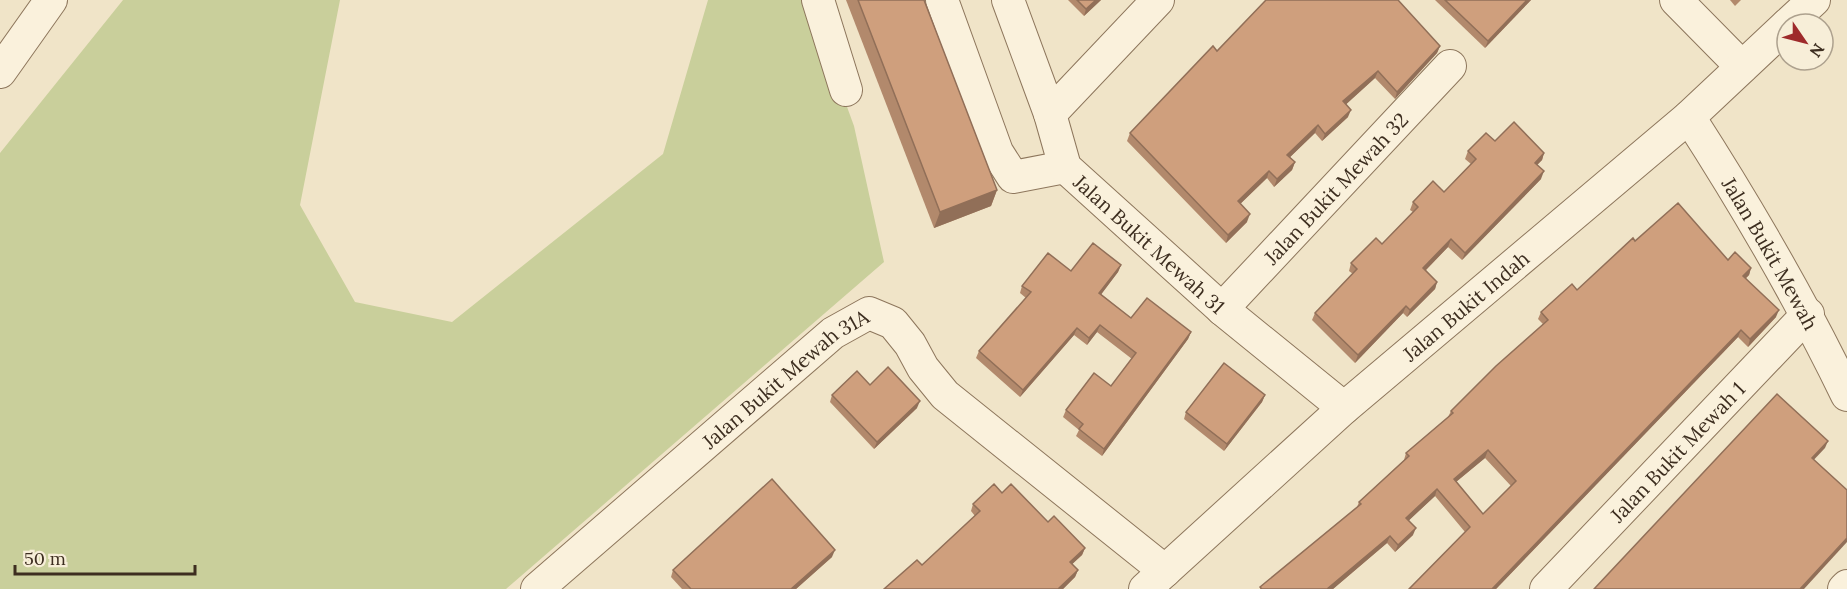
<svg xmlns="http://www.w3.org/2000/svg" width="1847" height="589" viewBox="0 0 1847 589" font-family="Lora,serif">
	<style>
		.green { fill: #c9cf9b }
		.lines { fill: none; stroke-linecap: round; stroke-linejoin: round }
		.minor-casing { stroke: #8d765c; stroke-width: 34 }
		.minor { stroke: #faf1dc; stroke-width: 32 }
		.wall { fill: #b2896c; fill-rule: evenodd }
		.shaded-wall { fill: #916f58 }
		.building { fill: #cf9f7d; stroke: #916f58; stroke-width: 1.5; fill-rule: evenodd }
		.labels { text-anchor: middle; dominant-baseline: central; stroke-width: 5; stroke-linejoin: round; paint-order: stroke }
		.street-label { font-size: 20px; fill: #3d2e20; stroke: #f7eed8 }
	</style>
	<rect width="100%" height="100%" fill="#f0e4c8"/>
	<path class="green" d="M123,0H340L300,205L355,302L452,322L663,154L708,0H808L854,126L884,262L506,589H0V153Z"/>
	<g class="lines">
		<defs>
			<g id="minor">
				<path d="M818,0L846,90"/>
				<path d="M942,0L997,152L1013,177L1065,167"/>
				<path id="s1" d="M1008,0L1050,114L1065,167L1222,309L1344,408"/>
				<path d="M1676,0L1742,67"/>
				<path d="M1788,24L1814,0"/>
				<path d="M0,72L51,0"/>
				<path d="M1050,114L1158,0"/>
				<path id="s2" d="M1689,117C1747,207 1800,298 1847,395"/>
				<path id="s3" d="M1222,309L1450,66"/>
				<path id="s4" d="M537,589L833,333L869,313L893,323L910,344L923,368L945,395L1165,571"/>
				<path id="s5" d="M1145,589L1344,408L1689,117L1787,25"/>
				<path id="s6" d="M1546,589L1808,314"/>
				<path d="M1844,589L1847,586"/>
			</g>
		</defs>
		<use href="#minor" class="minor-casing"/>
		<use href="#minor" class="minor"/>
	</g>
	<g class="wall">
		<path d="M846,0H924L997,190L991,206L934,228Z"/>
		<path d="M1068,0H1101L1084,16Z"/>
		<path d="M1435,0H1531L1485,48Z"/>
		<path d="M1730,0H1741L1735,6Z"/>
		<path d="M1440,46L1437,53L1395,99L1375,78L1346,104L1348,117L1322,141L1315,133L1290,157L1295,162L1292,170L1274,187L1267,178L1240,204L1247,222L1226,243L1127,141L1130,133L1217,51Z"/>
		<path d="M1495,141L1544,153L1542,160L1537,165L1541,179L1462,260L1448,247L1426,270L1437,282L1435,289L1407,317L1403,313L1355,363L1312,320L1315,313L1353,274L1349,271L1351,263L1382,244L1413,212L1410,210L1413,202L1444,192L1471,164L1465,159L1468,151Z"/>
		<path d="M1635,241L1728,260L1751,268L1749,275L1746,278L1776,317L1748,347L1738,337L1496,589H1409L1465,532L1435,496L1409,520L1413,535L1395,552L1387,543L1333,589H1260V587L1357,507L1359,502L1404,460L1406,453L1448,417L1451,411L1543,324L1538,319L1541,312L1577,290ZM1485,458L1511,486L1483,514L1456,482Z"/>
		<path d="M1121,265L1118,272L1101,294L1131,318L1191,332L1188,339L1102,456L1076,436L1079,430L1063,417L1066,410L1111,386L1132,359L1097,332L1087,345L1074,335L1020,397L976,358L979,351L1026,298L1020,293L1022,286L1071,271Z"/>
		<path d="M870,385L917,408L874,449L830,402L832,395Z"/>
		<path d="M1265,395L1262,402L1224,451L1184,419L1186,412Z"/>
		<path d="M1002,493L1048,522L1085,548L1082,555L1072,564L1078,570L1075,577L1063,589H884L922,565L975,516L971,511L973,504Z"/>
		<path d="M832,557L796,589H682L671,577L673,570Z"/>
	</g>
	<g class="shaded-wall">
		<path d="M1096,0H1101L1084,16L1086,9Z"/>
		<path d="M1527,0H1531L1485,48L1488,41Z"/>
		<path d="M1440,46L1437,53L1395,99L1397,92Z"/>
		<path d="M1378,71L1375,78L1341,109L1343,101Z"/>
		<path d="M1351,110L1348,117L1322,141L1325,134Z"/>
		<path d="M1318,125L1315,133L1285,162L1287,155Z"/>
		<path d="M1544,153L1542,160L1532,170L1535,163Z"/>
		<path d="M1295,162L1292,170L1274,187L1277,179Z"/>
		<path d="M1269,171L1267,178L1235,209L1238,201Z"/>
		<path d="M1544,171L1541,179L1462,260L1465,253Z"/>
		<path d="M997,190L991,206L934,228L940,212Z"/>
		<path d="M1250,214L1247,222L1226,243L1228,235Z"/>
		<path d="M1451,239L1448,247L1421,275L1423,268Z"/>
		<path d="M1121,265L1118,272L1097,300L1099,293Z"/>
		<path d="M1751,268L1749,275L1741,283L1743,276Z"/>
		<path d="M1437,282L1435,289L1407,317L1410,310Z"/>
		<path d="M1406,306L1403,313L1355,363L1358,355Z"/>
		<path d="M1779,310L1776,317L1748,347L1750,339Z"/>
		<path d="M1100,325L1097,332L1087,345L1089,338Z"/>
		<path d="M1077,328L1074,335L1020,397L1023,390Z"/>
		<path d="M1741,330L1738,337L1496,589H1492Z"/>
		<path d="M1191,332L1188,339L1102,456L1104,449Z"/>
		<path d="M1265,395L1262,402L1224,451L1227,444Z"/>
		<path d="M920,401L917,408L874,449L877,442Z"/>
		<path d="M1828,441L1825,448L1809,465L1812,458Z"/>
		<path d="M1488,450L1485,458L1451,486L1454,479Z"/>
		<path d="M1437,489L1435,496L1404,525L1406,518Z"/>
		<path d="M1416,528L1413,535L1395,552L1398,545Z"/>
		<path d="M1390,536L1387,543L1333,589H1327Z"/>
		<path d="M1847,538V542L1804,589H1800Z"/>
		<path d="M1085,548L1082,555L1067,569L1070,562Z"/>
		<path d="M835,550L832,557L796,589H791Z"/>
		<path d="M1078,570L1075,577L1063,589H1058Z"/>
	</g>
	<g class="building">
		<path d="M858,0H924L997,190L940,212Z"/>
		<path d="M1077,0H1096L1086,9Z"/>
		<path d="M1266,0H1398L1440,46L1397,92L1378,71L1343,101L1351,110L1325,134L1318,125L1287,155L1295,162L1277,179L1269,171L1238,201L1250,214L1228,235L1130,133L1213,46L1217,51Z"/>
		<path d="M1445,0H1527L1488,41Z"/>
		<path d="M1514,122L1544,153L1535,163L1544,171L1465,253L1451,239L1423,268L1437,282L1410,310L1406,306L1358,355L1315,313L1357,269L1351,263L1376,238L1382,244L1418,207L1413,202L1433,181L1444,192L1476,159L1468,151L1486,133L1495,141Z"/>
		<path d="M1678,203L1728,260L1735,252L1751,268L1743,276L1779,310L1750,339L1741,330L1492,589H1409L1470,527L1437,489L1406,518L1416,528L1398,545L1390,536L1327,589H1262L1260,587L1361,504L1359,502L1409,456L1406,453L1453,413L1451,411L1496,366L1548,320L1541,312L1572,284L1577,290L1633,238L1635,241ZM1488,450L1516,481L1483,514L1454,479Z"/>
		<path d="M1093,243L1121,265L1099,293L1131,318L1147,298L1191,332L1104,449L1079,429L1083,424L1066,410L1094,373L1111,386L1136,353L1100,325L1089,338L1077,328L1023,390L979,351L1031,292L1022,286L1048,253L1071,271Z"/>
		<path d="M1224,363L1265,395L1227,444L1186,412Z"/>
		<path d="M888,367L920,401L877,442L832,395L857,371L870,385Z"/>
		<path d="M1777,394L1828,441L1812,458L1847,490V538L1800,589H1594Z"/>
		<path d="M772,479L835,550L791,589H691L673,570Z"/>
		<path d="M994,484L1002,493L1011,484L1048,522L1054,516L1085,548L1070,562L1078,570L1058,589H884L917,560L922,565L980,511L973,504Z"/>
	</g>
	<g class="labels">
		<g class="street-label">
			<text stroke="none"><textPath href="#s3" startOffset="166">Jalan Bukit Mewah 32</textPath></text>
			<text stroke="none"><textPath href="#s1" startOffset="291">Jalan Bukit Mewah 31</textPath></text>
			<text stroke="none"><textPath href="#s2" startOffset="159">Jalan Bukit Mewah</textPath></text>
			<text stroke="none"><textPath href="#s5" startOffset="428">Jalan Bukit Indah</textPath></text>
			<text stroke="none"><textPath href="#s4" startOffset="326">Jalan Bukit Mewah 31A</textPath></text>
			<text stroke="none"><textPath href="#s6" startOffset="190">Jalan Bukit Mewah 1</textPath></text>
		</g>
	</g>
	<g transform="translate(1805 42) rotate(125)"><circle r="28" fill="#f7eed8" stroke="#ada18e" stroke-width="1.5"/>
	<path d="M0-4.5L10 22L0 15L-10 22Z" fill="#9e2a2b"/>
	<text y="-9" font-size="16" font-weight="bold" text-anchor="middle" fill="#3d2e20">N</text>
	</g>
	<path d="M15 565v9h180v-9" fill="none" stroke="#3d2e20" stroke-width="3"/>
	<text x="24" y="565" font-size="18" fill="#3d2e20" stroke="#f7eed8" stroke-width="4.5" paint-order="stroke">50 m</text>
</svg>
